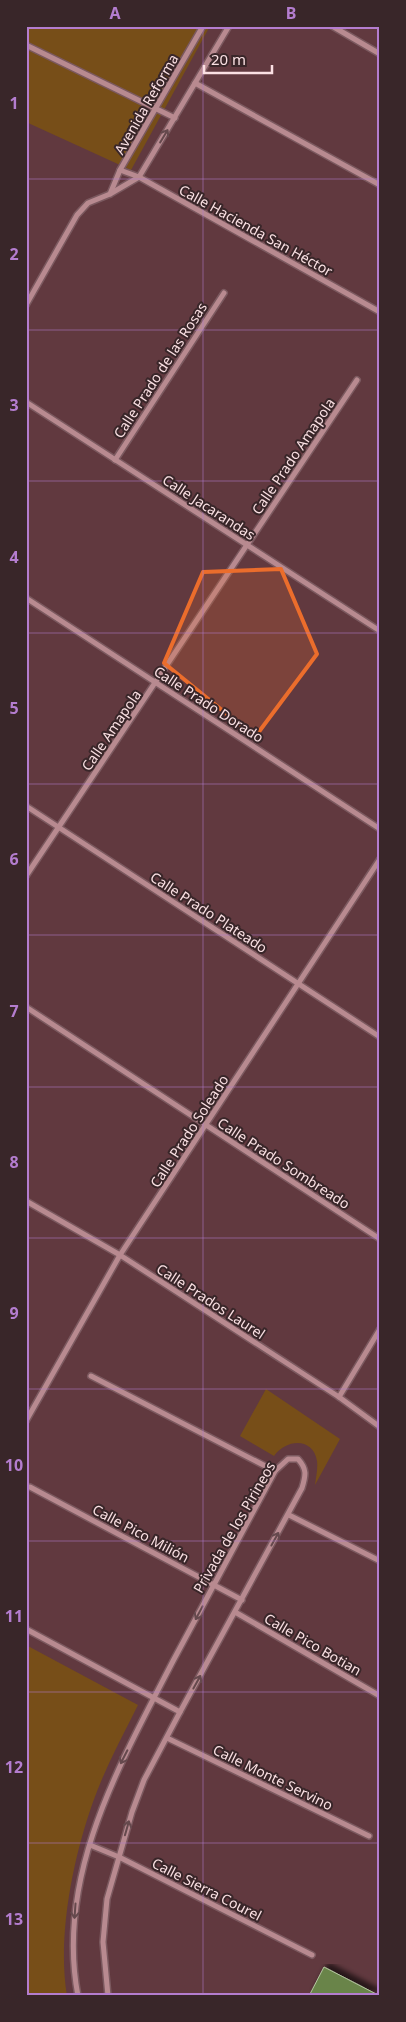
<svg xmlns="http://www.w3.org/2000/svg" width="406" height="2022" viewBox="0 0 406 2022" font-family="'Noto Sans',sans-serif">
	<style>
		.green { fill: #774e18 }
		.building { fill: #69844a; stroke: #b2c69f; filter: url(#shadow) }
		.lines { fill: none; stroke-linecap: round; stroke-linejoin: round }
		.minor-casing { stroke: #7b595f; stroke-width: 8 }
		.minor { stroke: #b88a90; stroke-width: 5 }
		.oneway { stroke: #65494d }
		.marked { fill: #eb6d2c; fill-opacity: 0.2; stroke: #eb6d2c; stroke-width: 4; stroke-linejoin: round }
		.grid { fill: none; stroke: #b47dcf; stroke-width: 1; stroke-opacity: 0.55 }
		.labels { text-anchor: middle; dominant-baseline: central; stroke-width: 4; stroke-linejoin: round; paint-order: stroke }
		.street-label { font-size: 14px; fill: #fae0e3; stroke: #392629 }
		.neatline { fill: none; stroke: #b47dcf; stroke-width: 2 }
		.grid-label { font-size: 16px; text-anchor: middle; font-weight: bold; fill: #b47dcf }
	</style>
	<defs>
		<filter id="shadow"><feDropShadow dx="4.5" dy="-4.5" stdDeviation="2.5" flood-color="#0009"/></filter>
	</defs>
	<rect width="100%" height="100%" fill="#61393f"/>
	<g class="green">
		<path d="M26,26H210L131,170L26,122Z"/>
		<path d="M266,1389L340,1439L315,1485C316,1477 318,1469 317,1461C313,1437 286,1439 274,1456L240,1436Z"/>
		<path d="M26,1645L138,1705C122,1737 105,1768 93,1802C73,1858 57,1937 67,1996H34L26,1992Z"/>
	</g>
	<path class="building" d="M324,1967L380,1996H309Z"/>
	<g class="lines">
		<defs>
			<g id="minor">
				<path d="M332,26L380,54"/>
				<path d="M26,45L175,118"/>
				<path d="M195,83L380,185"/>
				<path d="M120,170L139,177L380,312"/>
				<path d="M110,194L120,170L203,26"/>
				<path d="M26,305L77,215L88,203L110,194L139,177L229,26"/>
				<path d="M26,402L380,631"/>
				<path d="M115,460L224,293"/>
				<path d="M26,598L380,829"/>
				<path d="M26,806L380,1037"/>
				<path d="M26,876L357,380"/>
				<path d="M26,1007L380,1239"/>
				<path d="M26,1201L120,1255L339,1397L380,1427"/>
				<path d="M91,1376L275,1471"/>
				<path d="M339,1397L380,1329"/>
				<path d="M26,1421L120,1255L380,859"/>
				<path d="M30,1487L242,1600"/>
				<path d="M289,1515L380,1561"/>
				<path d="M235,1612L380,1696"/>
				<path d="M26,1629L180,1712"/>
				<path d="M167,1738L369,1836"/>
				<path d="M90,1845L119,1857L312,1955"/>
				<path d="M78,1996C55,1876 120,1764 173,1661C207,1598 241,1534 275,1471L288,1459H298C307,1469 306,1475 302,1488L180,1712L144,1780L132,1812L107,1899L103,1942L108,1996"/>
			</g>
		</defs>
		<use href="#minor" class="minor-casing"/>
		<use href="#minor" class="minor"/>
	</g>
	<defs><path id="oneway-shaft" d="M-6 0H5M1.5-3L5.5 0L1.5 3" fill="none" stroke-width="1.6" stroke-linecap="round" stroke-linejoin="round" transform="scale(1.25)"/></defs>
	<g class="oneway">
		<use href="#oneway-shaft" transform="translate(164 136) rotate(-59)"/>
		<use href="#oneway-shaft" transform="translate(275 1539) rotate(-61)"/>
		<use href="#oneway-shaft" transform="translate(199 1613) rotate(118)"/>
		<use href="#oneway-shaft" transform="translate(197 1682) rotate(-61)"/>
		<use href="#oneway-shaft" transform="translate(124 1757) rotate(117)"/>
		<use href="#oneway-shaft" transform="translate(127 1828) rotate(-74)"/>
		<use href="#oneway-shaft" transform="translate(75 1911) rotate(94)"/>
	</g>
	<path class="marked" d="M281,569L317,654L255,737L164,663L203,572Z"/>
	<path class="grid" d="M203,26V1996M26,179H380M26,330H380M26,481H380M26,633H380M26,784H380M26,935H380M26,1087H380M26,1238H380M26,1389H380M26,1541H380M26,1692H380M26,1843H380"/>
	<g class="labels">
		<g class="street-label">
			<text transform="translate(146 104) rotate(-60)">Avenida Reforma</text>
			<text transform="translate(256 230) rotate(29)">Calle Hacienda San Héctor</text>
			<text transform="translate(160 370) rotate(-57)">Calle Prado de las Rosas</text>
			<text transform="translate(293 456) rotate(-56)">Calle Prado Amapola</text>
			<text transform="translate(209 507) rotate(33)">Calle Jacarandas</text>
			<text transform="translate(209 704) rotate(33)">Calle Prado Dorado</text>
			<text transform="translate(111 730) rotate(-56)">Calle Amapola</text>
			<text transform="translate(209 912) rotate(33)">Calle Prado Plateado</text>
			<text transform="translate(189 1131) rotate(-57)">Calle Prado Soleado</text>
			<text transform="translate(284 1163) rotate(33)">Calle Prado Sombreado</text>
			<text transform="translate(211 1301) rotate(33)">Calle Prados Laurel</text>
			<text transform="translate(234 1527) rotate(-60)">Privada de los Pirineos</text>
			<text transform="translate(141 1533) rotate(28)">Calle Pico Milión</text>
			<text transform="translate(313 1644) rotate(30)">Calle Pico Botian</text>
			<text transform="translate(273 1777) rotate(26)">Calle Monte Servino</text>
			<text transform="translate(207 1889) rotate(27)">Calle Sierra Courel</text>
		</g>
	</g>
	<rect width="406" height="2022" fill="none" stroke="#392629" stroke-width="55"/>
	<path d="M204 65v8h68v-8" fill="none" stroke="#fae0e3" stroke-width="2.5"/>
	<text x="211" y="65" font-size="15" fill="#fae0e3" stroke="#392629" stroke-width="4" paint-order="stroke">20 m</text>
	<rect x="28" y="28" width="350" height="1966" class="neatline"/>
	<g class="grid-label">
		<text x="115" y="19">A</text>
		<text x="291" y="19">B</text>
		<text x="14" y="109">1</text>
		<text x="14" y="260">2</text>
		<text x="14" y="411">3</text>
		<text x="14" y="563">4</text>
		<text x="14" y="714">5</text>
		<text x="14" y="865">6</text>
		<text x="14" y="1017">7</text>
		<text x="14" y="1168">8</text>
		<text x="14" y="1319">9</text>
		<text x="14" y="1471">10</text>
		<text x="14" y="1622">11</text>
		<text x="14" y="1773">12</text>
		<text x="14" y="1925">13</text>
	</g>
</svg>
